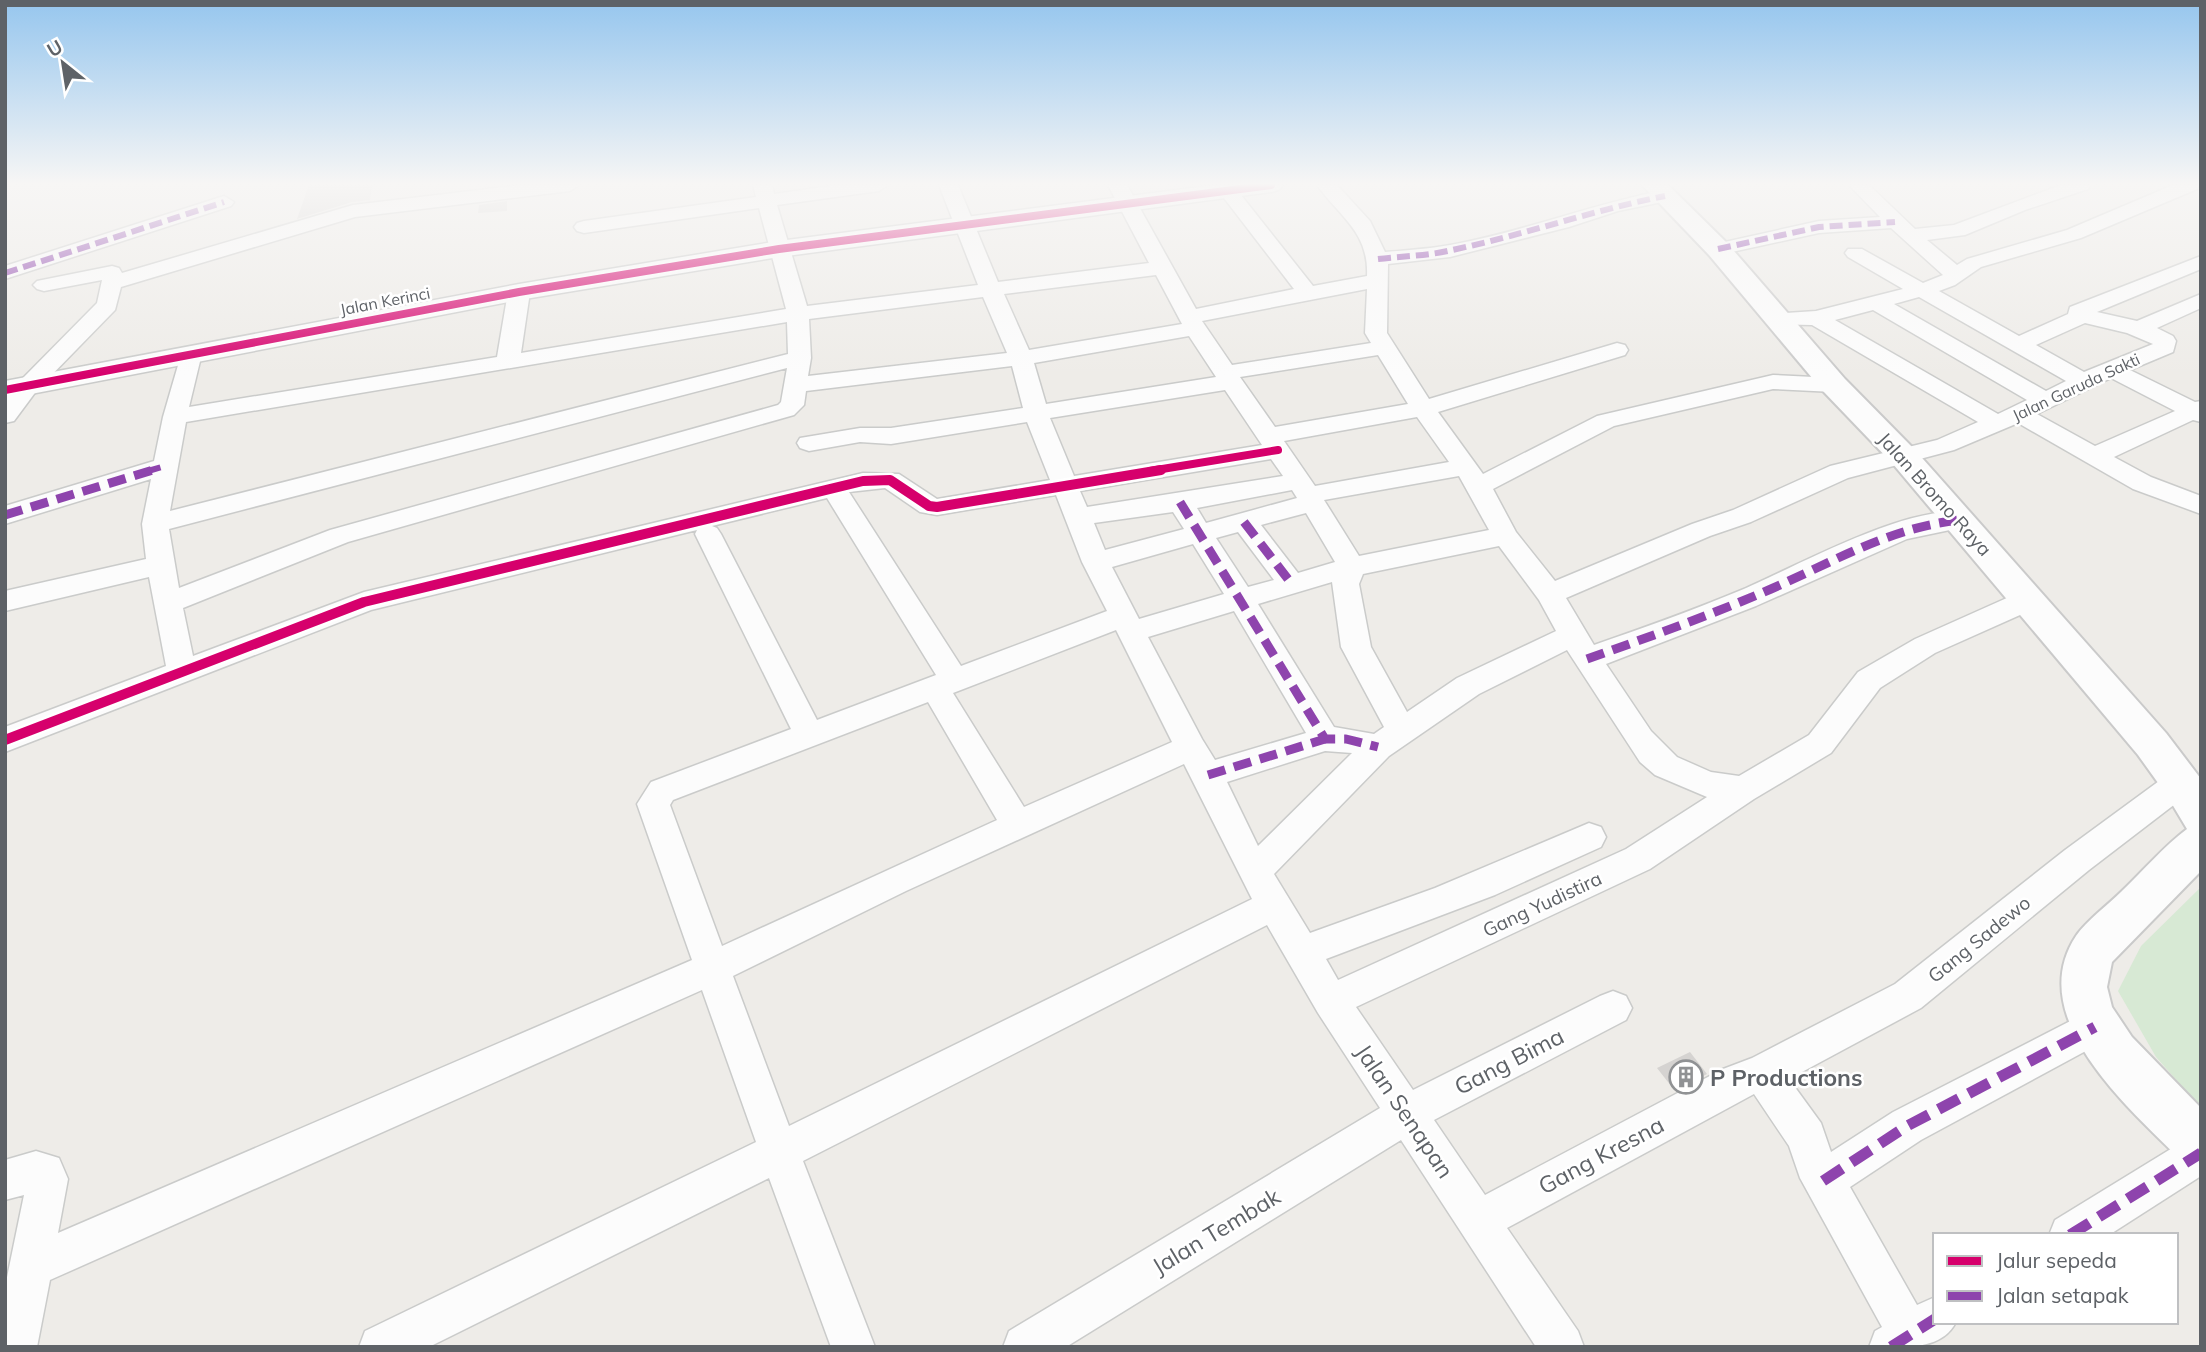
<svg xmlns="http://www.w3.org/2000/svg" width="2206" height="1352" viewBox="0 0 2206 1352" font-family="Mulish,sans-serif">
	<style>
		.green { fill: #d7e9d4 }
		.building { fill: #d5d3d1 }
		.lines { fill: none; stroke-linecap: round; stroke-linejoin: round }
		.minor-casing { stroke: #cacbca; stroke-width: 3 }
		.tertiary-casing { stroke: #cacbca; stroke-width: 3 }
		.secondary-casing { stroke: #cacaca; stroke-width: 4 }
		.minor { fill: #fcfcfc; fill-rule: evenodd }
		.tertiary { fill: #fcfcfc; fill-rule: evenodd }
		.secondary { fill: #fcfcfc; fill-rule: evenodd }
		.quiet-far2 { stroke: #8e44ad; stroke-width: 6; stroke-dasharray: 13 6; stroke-linecap: butt }
		.quiet-far1 { stroke: #8e44ad; stroke-width: 9; stroke-dasharray: 18 9; stroke-linecap: butt }
		.quiet { stroke: #8e44ad; stroke-width: 11; stroke-dasharray: 23 11; stroke-linecap: butt }
		.cycleway-far1-casing { stroke: #fff; stroke-width: 11 }
		.cycleway-casing { stroke: #fff; stroke-width: 15 }
		.cycleway-far1 { stroke: #d6006c; stroke-width: 8 }
		.cycleway { stroke: #d6006c; stroke-width: 10 }
		.labels { text-anchor: middle; dominant-baseline: central; stroke-width: 5; stroke-linejoin: round; paint-order: stroke }
		.far-street-label { font-size: 16px; fill: #5e6267; stroke: #fff }
		.street-label { font-size: 19px; fill: #5e6267; stroke: #fff }
		.near-street-label { font-size: 23px; fill: #5e6267; stroke: #fff }
		.near-poi-label { font-size: 23px; font-weight: bold; fill: #5e6267; stroke: #fff; text-anchor: start }
	</style>
	<rect width="100%" height="100%" fill="#eeece8"/>
	<path class="green" d="M2201,887V1108L2156,1057L2118,991L2141,946Z"/>
	<g class="building">
		<path d="M309,185H372L370,200L352,202L297,219Z"/>
		<path d="M507,201V211L478,213L479,205Z"/>
		<path d="M1690,1052L1707,1074L1675,1091L1657,1068Z"/>
	</g>
	<g class="lines">
		<defs>
			<g id="minor">
				<path d="M520,185H579L570,191L355,217L121,287L115,310L37,390L14,421L5,423V400L21,380L97,303L102,280L44,291L37,289L33,285L37,281L112,266L119,268L122,273L353,205Z"/>
				<path d="M753,185H772L774,194L837,185H888L879,191L777,205L807,306L978,285L939,185H958L998,282L1149,263L1108,185H1127L1196,309L1294,289L1214,185H1233L1313,286L1367,276C1369,232 1340,217 1317,185H1337L1370,221L1385,252C1407,250 1429,249 1450,245C1523,232 1592,204 1665,190L1672,192L1675,196L1672,200L1618,211L1569,227L1450,257L1388,264L1387,333L1429,399L1617,343L1625,345L1628,350L1625,355L1438,412L1483,474L1597,416L1773,375L1834,378L1842,380L1846,385L1842,390L1834,392L1773,389L1614,426L1493,489L1516,532L1555,581L1692,524L1733,510L1830,466L1937,440L1978,422L1812,325L1769,324L1766,319L1769,314L1816,311L1903,289L1848,257L1845,253L1848,249H1862L1923,283L1943,275L1891,228L1819,233L1718,255L1711,253L1708,249L1711,245L1819,221L1880,217L1849,185H1869L1915,229L1954,225L2061,185H2090L2088,189L2025,210L1965,235L1927,240L1957,265L1967,259L2067,230L2173,185H2199L2197,189L2081,238L1981,267L1955,285L1939,291L2019,336L2068,314L2070,307L2201,256V269L2097,312L2137,321L2201,294V308L2157,328L2173,336L2176,341L2173,352L2130,370L2195,402L2201,401V422L2193,420L2114,457L2151,477L2201,496V514L2133,489L2018,423L1954,450L1848,478L1751,522L1710,536L1566,598L1594,645C1643,628 1691,611 1739,591C1792,569 1915,499 1969,514L1973,520L1969,526L1907,539L1756,606L1606,664L1651,731L1677,757L1711,772L1739,776L1809,735L1858,672L1915,639L2018,593L2028,590L2038,593L2042,600L2038,607L1935,653L1880,688L1831,753L1754,799L1650,869L1356,1007L1413,1090L1600,996L1613,991L1626,996L1632,1008L1626,1020L1434,1120L1485,1195L1723,1069L1752,1058L1895,984L2065,850L2170,773L2181,769L2192,773L2197,782L2192,791L2089,870L1921,1008L1789,1079L1821,1123L1831,1152L1893,1112L2082,1015L2095,1010L2108,1015L2114,1027L2108,1039L1921,1140L1850,1187L1917,1305L1935,1297V1322H1956C1941,1352 1900,1347 1869,1347L1875,1331L1882,1327L1800,1178L1789,1146L1754,1094L1507,1228L1578,1331L1584,1347H1536L1401,1140L1066,1347H1003L1009,1331L1380,1108L1318,1013L1267,925L803,1161L875,1347H831L769,1178L429,1347H359L365,1331L756,1142L702,990L50,1280L37,1347H5V1287L24,1195L5,1200V1160L36,1151L59,1158L68,1179L58,1233L692,960L637,804L651,782L791,729L695,534L697,530L371,610L5,752V727L166,666L149,577L5,611V591L146,559L142,524L151,479L5,524V506L154,461L163,417L183,348H199L202,353L189,407L497,357L508,292L511,287H527L530,292L521,353L786,309L759,208L584,233L577,231L574,227L577,223L584,221L756,197ZM1156,275L1182,324L1029,350L1004,294ZM1367,289L1365,333L1371,343L1232,365L1202,321ZM983,297L1007,353L808,376L811,358L809,319ZM1919,297L2066,381L2046,391L1894,304ZM1873,310L2027,400L1998,414L1835,320ZM787,322L788,354L170,511L186,422ZM2085,323L2127,333L2153,344L2084,372L2036,345ZM1189,336L1216,377L1046,404L1034,363ZM1378,355L1408,404L1275,427L1240,377ZM1012,366L1023,408L891,428H860L800,438L797,443L800,448L809,451L860,442L891,444L1027,422L1050,480L937,499L899,474L863,473L364,592L193,656L183,608L348,542L794,415L804,405L806,391ZM787,368L781,402L778,405L330,530L179,588L169,529ZM2111,378L2175,411L2095,446L2037,414ZM1225,390L1262,445L1074,476L1050,418ZM1417,417L1449,462L1315,486L1284,441ZM1271,459L1283,476L1087,507L1080,491ZM1459,476L1489,530L1359,556L1324,500ZM885,488L920,512L937,515L1056,495L1082,562L1107,611L961,666L849,492ZM1292,490L1297,498L1206,523L1197,508ZM827,498L936,675L817,720L721,534L717,528L712,526ZM1173,512L1184,529L1105,550L1094,523ZM1306,513L1335,562L1298,573L1261,525ZM1238,532L1274,580L1248,587L1216,538ZM1193,544L1224,594L1139,619L1112,567ZM1499,546L1539,600L1556,631L1457,678L1407,712L1371,647L1359,584L1363,574ZM1332,582L1341,647L1384,727L1374,734L1334,727L1258,604ZM1234,611L1306,733L1215,760L1202,739L1148,637ZM1116,630L1172,742L1024,807L953,693ZM1567,650L1640,762L1655,775L1707,797L1626,849L1338,980L1326,959L1495,895L1601,847L1606,837L1601,827L1589,823L1435,888L1310,933L1274,874L1389,756L1479,694ZM928,702L997,820L722,946L670,805L673,800ZM1325,751L1352,753L1258,846L1227,782ZM1184,764L1252,899L789,1126L733,976L906,891Z"/>
				<path d="M224,196L234,202L231,206L5,279V266Z"/>
				<path d="M2201,1133V1176L2109,1235H2049L2055,1220L2187,1139Z"/>
			</g>
			<path id="tertiary" d="M1215,185H1283L1279,190L1271,192L779,257L519,300L5,399V381L519,284L779,241Z"/>
			<path id="secondary" d="M1642,185H1668L1727,243L1845,379L1915,450L2166,733L2201,779V871L2112,962L2107,987L2112,1007L2132,1037L2201,1108V1170L2183,1162C2131,1110 2022,1018 2076,936C2087,920 2108,905 2122,891C2143,871 2164,846 2187,829L2166,794L2138,755L1893,464L1823,391L1709,255Z"/>
		</defs>
		<use href="#minor" class="minor-casing"/>
		<use href="#tertiary" class="tertiary-casing"/>
		<use href="#secondary" class="secondary-casing"/>
		<use href="#minor" class="minor"/>
		<use href="#tertiary" class="tertiary"/>
		<use href="#secondary" class="secondary"/>
		<g class="quiet-far2">
			<path d="M1718,249L1819,227L1895,222"/>
			<path d="M1378,259C1403,256 1428,256 1452,250C1524,235 1593,210 1665,196"/>
			<path d="M5,273L224,202"/>
			<path d="M148,471L165,466"/>
		</g>
		<g class="quiet-far1">
			<path d="M1180,502L1325,739H1346L1378,747"/>
			<path d="M5,515L153,470"/>
			<path d="M1244,522L1291,583"/>
			<path d="M1587,659C1649,637 1711,615 1771,589C1833,562 1891,527 1960,520"/>
			<path d="M1208,775L1325,739"/>
		</g>
		<g class="quiet">
			<path d="M1823,1181L1907,1126L2095,1027"/>
			<path d="M2070,1235L2201,1153"/>
			<path d="M1891,1347L1935,1319"/>
		</g>
		<defs>
			<g id="cycleway-far1">
				<path d="M5,390L519,292L779,249L1271,185"/>
				<path d="M1150,471L1278,450"/>
			</g>
			<path id="cycleway" d="M5,740L364,602L863,481L890,480L929,506L937,507L1161,470"/>
		</defs>
		<use href="#cycleway-far1" class="cycleway-far1-casing"/>
		<use href="#cycleway" class="cycleway-casing"/>
		<use href="#cycleway-far1" class="cycleway-far1"/>
		<use href="#cycleway" class="cycleway"/>
	</g>
	<linearGradient id="sky" x2="0" y2="1"><stop stop-color="#96c6ee"/><stop offset="0.49" stop-color="#f7f6f5"/><stop offset="1" stop-color="#f7f6f5" stop-opacity="0"/></linearGradient>
	<rect width="2206" height="375" fill="url(#sky)"/>
	<defs>
		<symbol id="building-ring" viewBox="-11 -11 22 22"><circle r="9.5" fill="#fff" stroke="#909294" stroke-width="1.5"/><path d="M-4-6H4V6H1V3H-1V6H-4ZM-2.5-4.3h1.7v1.8h-1.7ZM.8-4.3h1.7v1.8H.8ZM-2.5-1h1.7V.8h-1.7ZM.8-1h1.7V.8H.8Z" fill="#909294"/></symbol>
	</defs>
	<g fill-rule="evenodd">
		<use href="#building-ring" x="1667" y="1058" width="38" height="38"/>
	</g>
	<g class="labels">
		<g class="far-street-label">
			<text transform="translate(385 301) rotate(-11)">Jalan Kerinci</text>
			<text transform="translate(2076 387) rotate(-25)">Jalan Garuda Sakti</text>
		</g>
		<g class="street-label">
			<text transform="translate(1935 494) rotate(48)">Jalan Bromo Raya</text>
			<text transform="translate(1542 904) rotate(-25)">Gang Yudistira</text>
			<text transform="translate(1979 939) rotate(-39)">Gang Sadewo</text>
		</g>
		<g class="near-street-label">
			<text transform="translate(1509 1061) rotate(-27)">Gang Bima</text>
			<text transform="translate(1405 1111) rotate(56)">Jalan Senapan</text>
			<text transform="translate(1601 1155) rotate(-28)">Gang Kresna</text>
			<text transform="translate(1216 1231) rotate(-31)">Jalan Tembak</text>
		</g>
		<g class="near-poi-label">
			<text x="1710" y="1077">P Productions</text>
		</g>
	</g>
	<rect width="2206" height="1352" fill="none" stroke="#5e6267" stroke-width="14"/>
	<rect x="1933" y="1233" width="245" height="91" fill="#ffffff" stroke="#bfc0c2" stroke-width="2"/>
	<rect x="1947" y="1256" width="35" height="10" fill="#d6006c" stroke="#bfc0c2" stroke-width="2"/>
	<text x="1996" y="1268" font-size="21" fill="#5e6267">Jalur sepeda</text>
	<rect x="1947" y="1291" width="35" height="10" fill="#8e44ad" stroke="#bfc0c2" stroke-width="2"/>
	<text x="1996" y="1303" font-size="21" fill="#5e6267">Jalan setapak</text>
	<g transform="translate(63 63) rotate(330)" stroke="#ffffff" stroke-width="5" paint-order="stroke">
	<path d="M0-5L12 26L0 18L-12 26Z" fill="#5e6267"/>
	<text y="-10" font-size="19" font-weight="bold" text-anchor="middle" fill="#5e6267">U</text>
	</g>
</svg>
